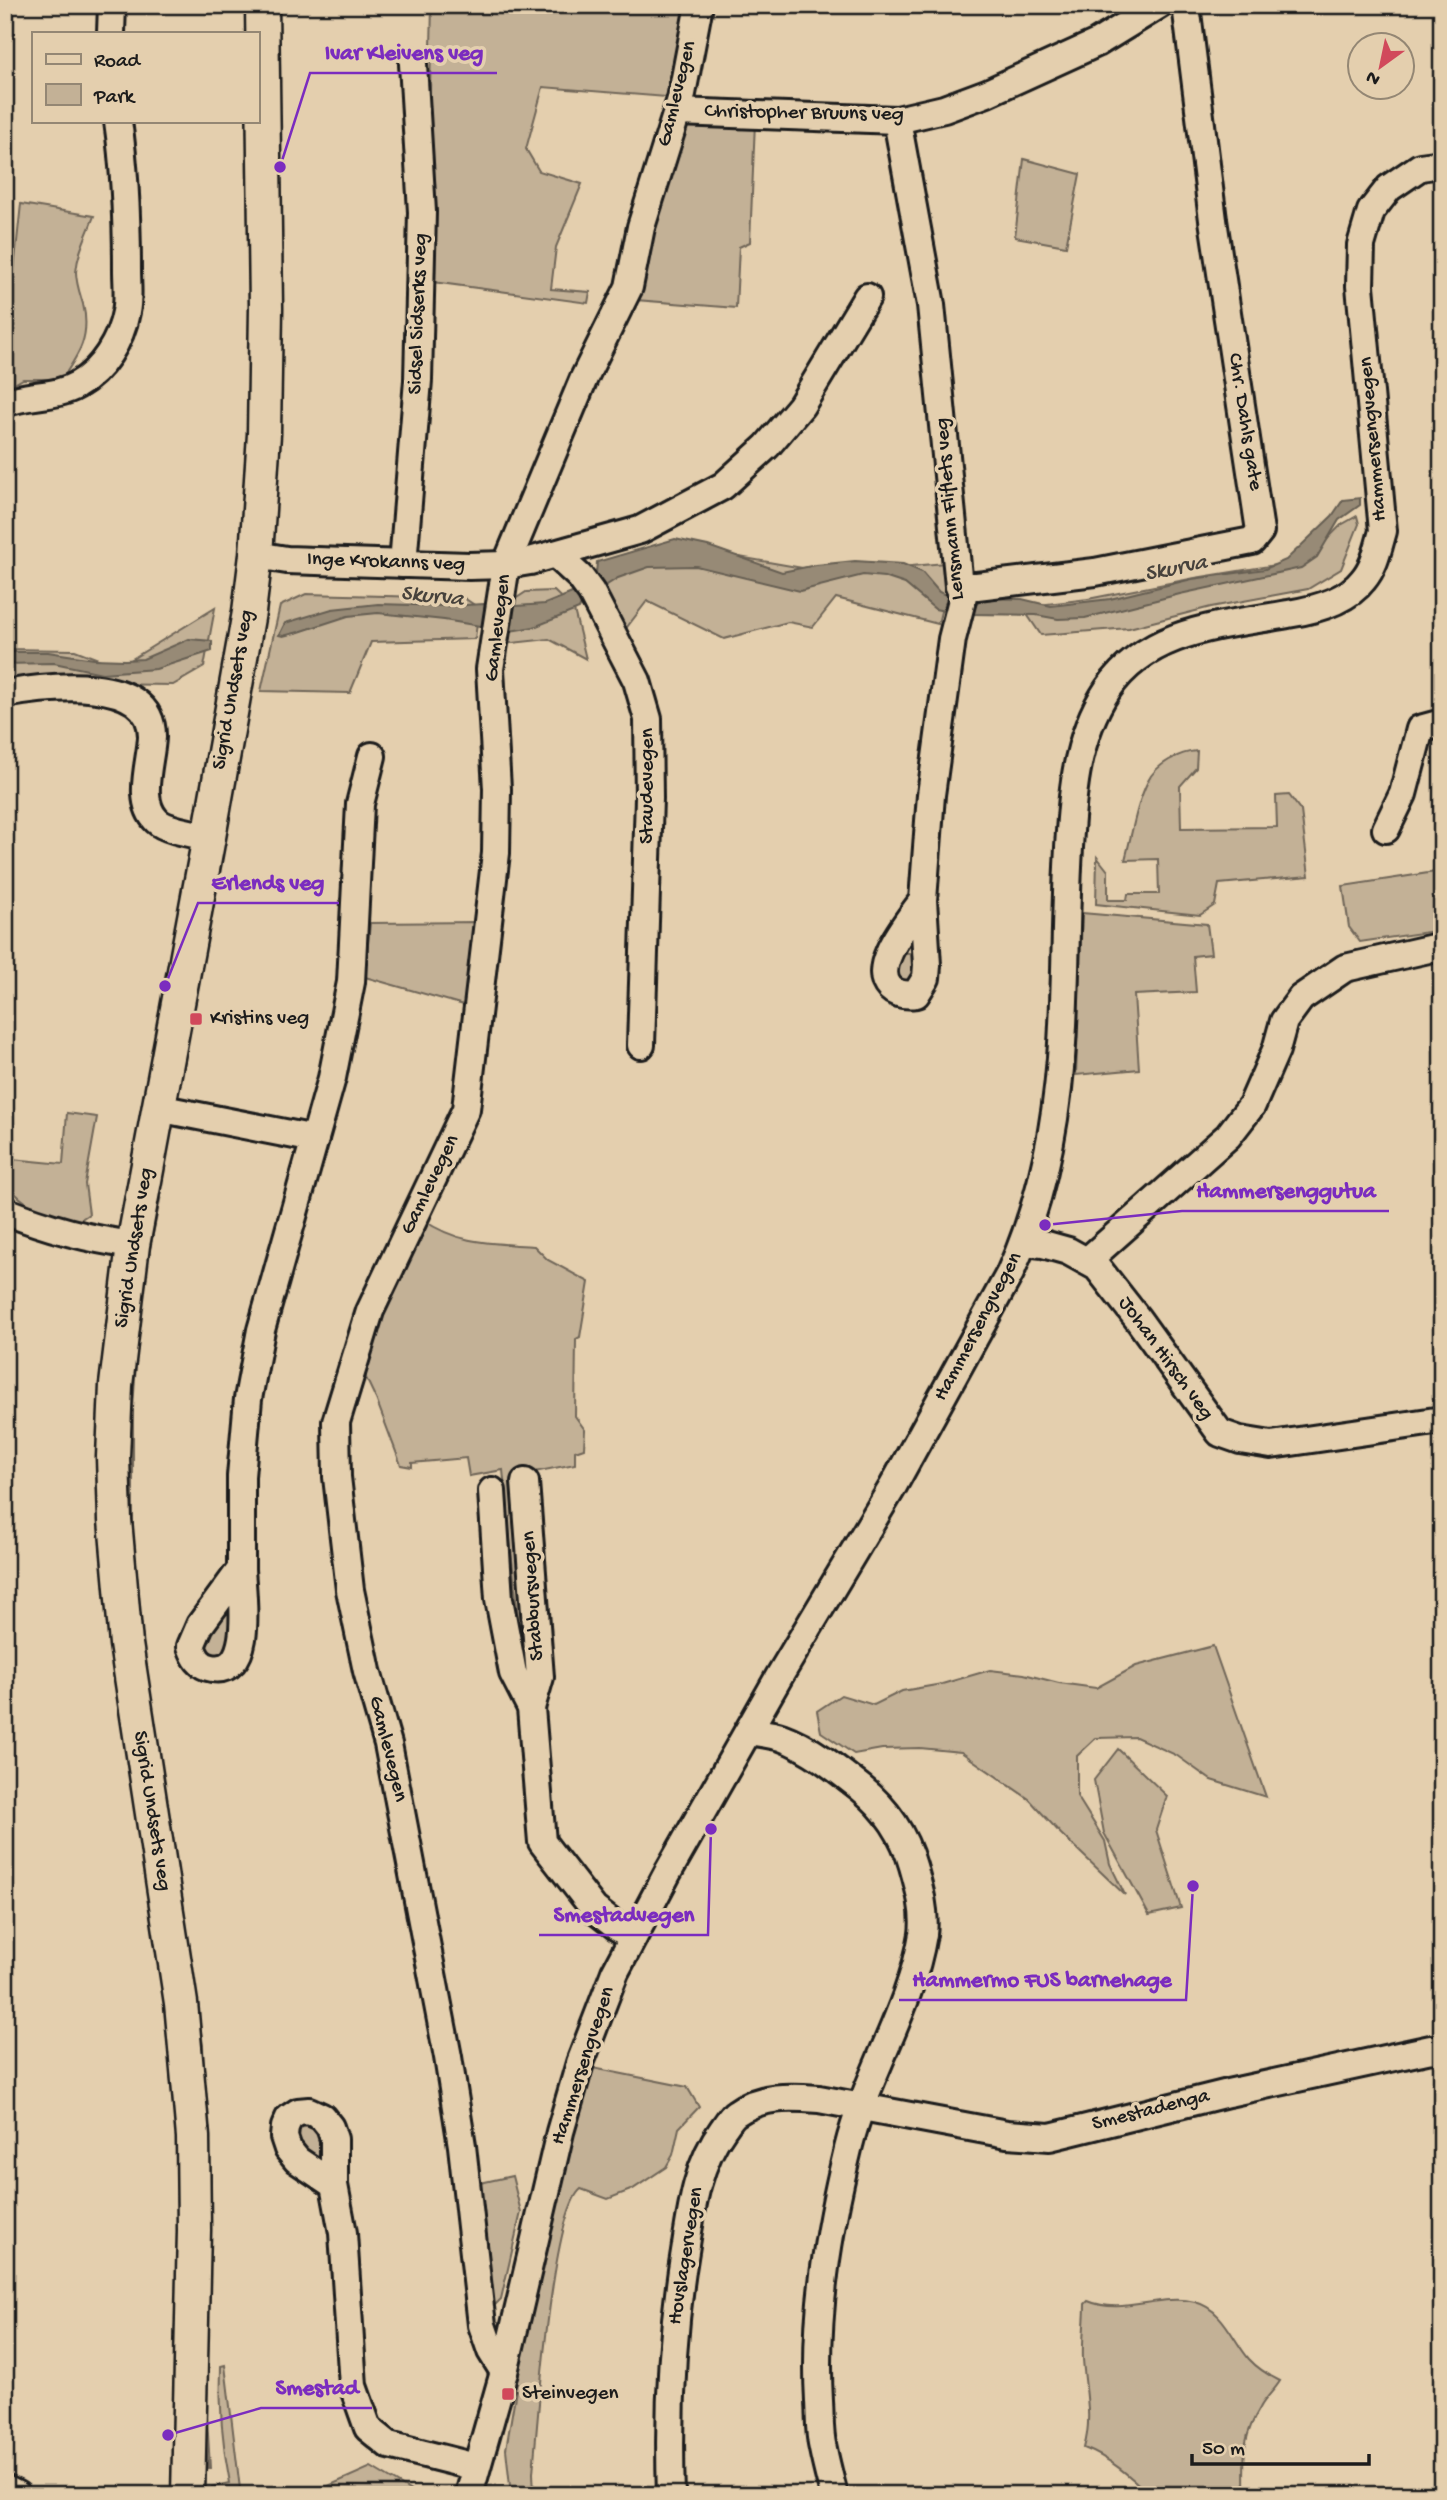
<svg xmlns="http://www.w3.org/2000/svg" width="1447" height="2500" viewBox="0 0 1447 2500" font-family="'Gochi Hand',sans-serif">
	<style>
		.green { fill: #c3b196; stroke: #706659; stroke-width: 2 }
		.water { fill: #978a76; stroke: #665e52; stroke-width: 2 }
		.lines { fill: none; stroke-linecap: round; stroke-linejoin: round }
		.minor-casing { stroke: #1c1c1c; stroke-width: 32 }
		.tertiary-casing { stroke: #1c1c1c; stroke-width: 37 }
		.minor { stroke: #e4cfae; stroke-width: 26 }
		.tertiary { stroke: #e4cfae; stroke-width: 32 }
		.poi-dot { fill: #d1495b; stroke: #e4cfae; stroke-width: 2.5 }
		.labels { text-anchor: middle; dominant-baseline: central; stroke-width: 7; stroke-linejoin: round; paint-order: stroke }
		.street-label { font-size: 21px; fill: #1c1c1c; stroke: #e4cfae }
		.poi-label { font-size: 21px; fill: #1c1c1c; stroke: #e4cfae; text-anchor: start }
		.water-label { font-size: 23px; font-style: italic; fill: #47423c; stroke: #e4cfae }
		.leader { fill: none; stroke: #7b2cbf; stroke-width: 2.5 }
		.callout-dot { fill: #7b2cbf; stroke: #e4cfae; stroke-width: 2.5 }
		.callout-label { font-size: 23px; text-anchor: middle; font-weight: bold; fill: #7b2cbf; stroke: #e4cfae; stroke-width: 7; stroke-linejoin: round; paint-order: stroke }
	</style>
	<rect width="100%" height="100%" fill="#e4cfae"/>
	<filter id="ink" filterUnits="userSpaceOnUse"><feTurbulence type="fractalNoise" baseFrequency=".0143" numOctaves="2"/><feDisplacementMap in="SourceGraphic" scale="14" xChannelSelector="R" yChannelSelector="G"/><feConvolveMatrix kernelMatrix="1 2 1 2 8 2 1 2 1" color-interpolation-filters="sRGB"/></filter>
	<g filter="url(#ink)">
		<g class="green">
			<path d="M432,5H688L680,54L666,97L543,87L526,149L539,171L582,184L556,247L551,289L590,292L588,303L433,282L429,135Z"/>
			<path d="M698,118L755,122L750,242L739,247L736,308L636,300L645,250L683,131Z"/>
			<path d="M1024,159L1080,174L1066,246L1015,237Z"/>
			<path d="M21,204L94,216C87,235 78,251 76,272C76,283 80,294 83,304C91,336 79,354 62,379H23L5,389V354Z"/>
			<path d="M1357,516L1359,524L1341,569L1308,589L1211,607L1129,628L1041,635L1022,607L1088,599L1195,578L1307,560L1341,525Z"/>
			<path d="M694,549L831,573L945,563L949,578L938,624L836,598L813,627L788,622L724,639L647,601L624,631L587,576C613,556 662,552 694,549Z"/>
			<path d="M554,591L574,610L586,659L549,639L503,644L506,605L526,592Z"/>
			<path d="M306,594L464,598L479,608L475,639L371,642L350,693L261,691L280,606Z"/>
			<path d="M215,608L204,667L173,685L18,683L5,687V649L75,650L106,662H127Z"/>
			<path d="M1197,751L1196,768L1180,786L1181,828L1277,827L1276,796L1289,795L1301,811L1309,876L1219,884L1215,905L1200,915L1096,904L1097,857L1108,871V900H1127L1128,894H1159L1158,859L1125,860C1132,834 1136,805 1148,781C1156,764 1180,752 1197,751Z"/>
			<path d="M1442,865V930L1360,942L1349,927L1343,886L1441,871Z"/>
			<path d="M1082,913L1207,924L1211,954L1193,956L1196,992L1134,995L1139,1069L1076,1075Z"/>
			<path d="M478,922L467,1006L365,977L370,923Z"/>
			<path d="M903,952L915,954V974L906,982H900L893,971Z"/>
			<path d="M67,1113L97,1117L85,1184L89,1214L75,1223C42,1212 29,1210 5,1183V1144H14L12,1159L63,1164Z"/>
			<path d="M157,1192L161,1195L148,1259L138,1333L133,1409V1535L144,1653L203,2045L205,2117L211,2173L206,2400L210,2468H208L147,1702L127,1480L128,1406L137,1308Z"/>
			<path d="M423,1220C460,1245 491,1243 534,1246L548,1260L589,1282L580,1337L576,1339L575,1416L585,1430L584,1448L575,1451V1464L519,1475L531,1674L523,1668L503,1470L469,1476L466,1458L412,1463V1467L401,1465L376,1399L366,1378L363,1356Z"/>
			<path d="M224,1609L232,1613L234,1639L221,1656H210L201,1641Z"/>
			<path d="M1213,1646L1266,1797L1211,1780L1176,1755L1136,1737L1096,1738L1077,1756V1796L1105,1841L1110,1864L1125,1895L1061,1834L1029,1799L961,1752L920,1748L882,1749L854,1754L821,1732L817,1711L841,1695L874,1705L902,1691L942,1684L990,1670L1024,1674L1059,1683L1096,1688L1136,1666Z"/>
			<path d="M1118,1749L1167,1796L1156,1830L1181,1908L1149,1915L1104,1833L1094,1780Z"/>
			<path d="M593,2068L687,2087L699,2107L679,2128L673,2155L666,2167L633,2189L608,2199L581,2189C552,2212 537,2427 533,2473L534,2495H511L506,2449L516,2390L509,2387L573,2130Z"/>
			<path d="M304,2123L319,2126L327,2163L302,2152L296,2131Z"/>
			<path d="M512,2176L521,2212L501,2299L488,2312L471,2185Z"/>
			<path d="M1088,2301C1123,2316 1159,2293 1195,2302C1223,2309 1232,2339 1249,2359C1258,2369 1268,2375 1280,2381C1274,2391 1265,2398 1260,2408C1240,2441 1245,2458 1244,2495H1150C1130,2476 1110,2458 1084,2448C1093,2417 1085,2390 1083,2359C1082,2341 1085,2322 1085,2304Z"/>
			<path d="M225,2365L240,2489L247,2495H215L212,2487L230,2483C222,2444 219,2406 221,2366Z"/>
			<path d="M371,2467L416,2494L445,2489V2495H308Z"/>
		</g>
		<g class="water">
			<path d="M1360,498V505L1339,520L1317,557L1301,568L1180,594L1085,618L1058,619L1036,615L971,614L980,598L1022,599L1051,606L1110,599L1192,579L1265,569L1286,560L1332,516L1343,500Z"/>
			<path d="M675,539L708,546L782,572L816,565L855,561L903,564L922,572L939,592L950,597V612L935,609L905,584L884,577L863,575L800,591L696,566L649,567L618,578L599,590L595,585L597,562Z"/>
			<path d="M577,591L584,598L579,609L534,627L510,631L444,620L378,613L348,616L299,632L283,636L279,635L285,623L332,609L378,604L447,606L484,604L516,606L545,604Z"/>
			<path d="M189,639L212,641V651L156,669L102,673L54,663L5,664V652H48L94,659L125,660L143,659Z"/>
		</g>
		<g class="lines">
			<defs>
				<g id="minor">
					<path d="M111,33L112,5"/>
					<path d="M677,112L897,120L944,109L987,93L1097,43L1159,5"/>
					<path d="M897,120L931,305L959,586L963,596L952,639L931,795L923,900L927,965L926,978L916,994C908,995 897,995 890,988C869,966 910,919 923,900"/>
					<path d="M5,403C28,393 55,398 77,385C102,371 121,340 126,312C129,299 127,283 127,270C127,220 125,170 118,121"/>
					<path d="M555,554L580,577L591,592L637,681L648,719L649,798L641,1045"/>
					<path d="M256,555L287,560L346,562L469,566L506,565L530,561L640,530L723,486L767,446L801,406L867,297"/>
					<path d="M403,564L418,380L422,212L413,64"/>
					<path d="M959,586H977L1095,572L1252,541L1260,531L1213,220L1186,5"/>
					<path d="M5,694C45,687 153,672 152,737C151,762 136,801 157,821C166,830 196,834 209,837"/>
					<path d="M1386,829L1403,794L1420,729L1442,723"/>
					<path d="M158,1108L315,1139"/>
					<path d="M5,1211C47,1228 88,1239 133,1245"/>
					<path d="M1024,1242L1043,1244L1068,1251L1097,1267L1137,1318L1220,1433L1240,1440L1271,1445L1442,1420"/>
					<path d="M1087,1261L1228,1136L1252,1105L1276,1050L1284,1021L1301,998L1345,968L1442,946"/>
					<path d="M525,1482L540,1677L531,1708"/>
					<path d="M492,1491L499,1599L513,1673L531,1708L542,1842L594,1909L617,1927L633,1937"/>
					<path d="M241,1569C242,1594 255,1675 212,1668C199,1666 195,1657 191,1646L200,1625L241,1569V1476L248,1399L261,1330L332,1078L351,982L360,804L372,756"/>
					<path d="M750,1731C760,1733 771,1734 781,1737C811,1748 837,1769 861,1788C887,1809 904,1834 913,1866C919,1887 926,1911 923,1934C911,2009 866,2075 848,2149C828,2231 814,2316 819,2401C820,2416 819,2433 823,2449C826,2464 830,2479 834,2495"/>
					<path d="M334,2185L297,2160L288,2149L284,2137L285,2127L289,2118L298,2112L309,2111L322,2117L330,2127L334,2139V2185L343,2233L353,2386L368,2428L389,2445L476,2467"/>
					<path d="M504,2372L491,2351L482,2325L462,2146L448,2057L388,1744L367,1671L350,1590L337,1477L336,1422L370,1311L466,1109L496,853L497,789L490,669L506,565L584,378L629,287L641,227L681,99L699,5"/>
					<path d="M5,2489L17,2495"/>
					<path d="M469,2495L504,2372L560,2132L580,2063L615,1972L668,1872L780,1675L892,1488L1010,1273C1041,1205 1055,1132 1061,1058C1066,994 1065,930 1068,867C1071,806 1073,741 1108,689C1150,628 1223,626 1288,614C1314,610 1346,602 1363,580C1375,566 1378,548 1383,531L1360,286L1361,245L1371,211L1389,188L1420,167L1442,164"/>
					<path d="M671,2495C668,2411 672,2327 686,2245C692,2204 698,2163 723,2129C727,2124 731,2116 736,2113C761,2095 790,2097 819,2099L1007,2134L1050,2137L1228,2093L1431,2049L1442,2051"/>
				</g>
				<path id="tertiary" d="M188,2495L194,2230L193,2137L181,2003L126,1644L115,1520L113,1457L116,1385L133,1245L209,837L249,612L256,555L264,434L266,308L262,5"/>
			</defs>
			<use href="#minor" class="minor-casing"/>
			<use href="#tertiary" class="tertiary-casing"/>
			<use href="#minor" class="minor"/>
			<use href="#tertiary" class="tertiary"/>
		</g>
	</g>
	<g class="poi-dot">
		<rect x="189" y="1012" width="14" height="14" rx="3.5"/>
		<rect x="501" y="2387" width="14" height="14" rx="3.5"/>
	</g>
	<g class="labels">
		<g class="street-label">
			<text transform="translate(678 94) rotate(-76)">Gamlevegen</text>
			<text transform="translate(804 114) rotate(1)">Christopher Bruuns veg</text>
			<text transform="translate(419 314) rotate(-88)">Sidsel Sidserks veg</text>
			<text transform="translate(1244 422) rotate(81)">Chr. Dahls gate</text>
			<text transform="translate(1374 439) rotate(-95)">Hammersengvegen</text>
			<text transform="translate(951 509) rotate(-95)">Lensmann Fliflets veg</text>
			<text transform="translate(386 563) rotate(2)">Inge Krokanns veg</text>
			<text transform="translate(499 628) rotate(-83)">Gamlevegen</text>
			<text transform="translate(234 690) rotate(-80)">Sigrid Undsets veg</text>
			<text transform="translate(648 786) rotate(-90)">Staudevegen</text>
			<text transform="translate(431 1185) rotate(-64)">Gamlevegen</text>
			<text transform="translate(135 1248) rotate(-81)">Sigrid Undsets veg</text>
			<text transform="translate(979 1327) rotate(-62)">Hammersengvegen</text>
			<text transform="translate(1165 1359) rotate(54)">Johan Hirsch veg</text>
			<text transform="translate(534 1596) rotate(-94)">Stabbursvegen</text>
			<text transform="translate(387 1749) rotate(76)">Gamlevegen</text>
			<text transform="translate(151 1811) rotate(81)">Sigrid Undsets veg</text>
			<text transform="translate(584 2066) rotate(-72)">Hammersengvegen</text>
			<text transform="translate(1151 2111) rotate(-14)">Smestadenga</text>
			<text transform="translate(687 2256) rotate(-81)">Hovslagervegen</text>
		</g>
		<g class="poi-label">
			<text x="210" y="1019">Kristins veg</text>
			<text x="522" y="2394">Steinvegen</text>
		</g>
		<g class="water-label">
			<text transform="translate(1176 569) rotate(-11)">Skurva</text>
			<text transform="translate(432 597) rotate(6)">Skurva</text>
		</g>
	</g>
	<path class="leader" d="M280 167L310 73H497M165 986L198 903H339M1045 1225L1182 1211H1389M711 1829L708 1935H539M1193 1886L1186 2000H899M168 2435L261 2408H372"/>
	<g class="callout-dot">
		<circle cx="280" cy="167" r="7"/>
		<circle cx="165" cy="986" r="7"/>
		<circle cx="1045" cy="1225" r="7"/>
		<circle cx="711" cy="1829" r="7"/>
		<circle cx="1193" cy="1886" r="7"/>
		<circle cx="168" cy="2435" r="7"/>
	</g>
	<g class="callout-label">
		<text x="404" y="59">Ivar Kleivens veg</text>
		<text x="268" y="889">Erlends veg</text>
		<text x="1286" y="1197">Hammersenggutua</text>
		<text x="624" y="1921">Smestadvegen</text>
		<text x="1042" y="1986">Hammermo FUS barnehage</text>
		<text x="317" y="2394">Smestad</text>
	</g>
	<rect width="1447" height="2500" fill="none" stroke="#e4cfae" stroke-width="28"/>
	<rect x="14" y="14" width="1419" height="2472" fill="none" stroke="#1c1c1c" stroke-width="2.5" filter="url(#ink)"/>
	<rect x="32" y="32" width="228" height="91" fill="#e4cfae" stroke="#948774" stroke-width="2"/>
	<rect x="46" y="54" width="35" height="10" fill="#e4cfae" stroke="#948774" stroke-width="2"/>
	<text x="94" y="66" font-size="21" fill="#1c1c1c">Road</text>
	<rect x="46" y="84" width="35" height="21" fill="#c3b196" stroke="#948774" stroke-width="2"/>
	<text x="94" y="102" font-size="21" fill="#1c1c1c">Park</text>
	<g transform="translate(1381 66) rotate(213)"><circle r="33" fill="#e4cfae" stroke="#948774" stroke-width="2"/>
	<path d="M0-5L12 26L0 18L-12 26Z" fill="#d1495b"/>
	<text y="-10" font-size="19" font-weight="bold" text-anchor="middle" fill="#1c1c1c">N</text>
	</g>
	<path d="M1192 2454v10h177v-10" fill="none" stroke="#1c1c1c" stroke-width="3.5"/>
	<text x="1202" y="2454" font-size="21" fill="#1c1c1c" stroke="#e4cfae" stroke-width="5" paint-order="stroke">50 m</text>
</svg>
